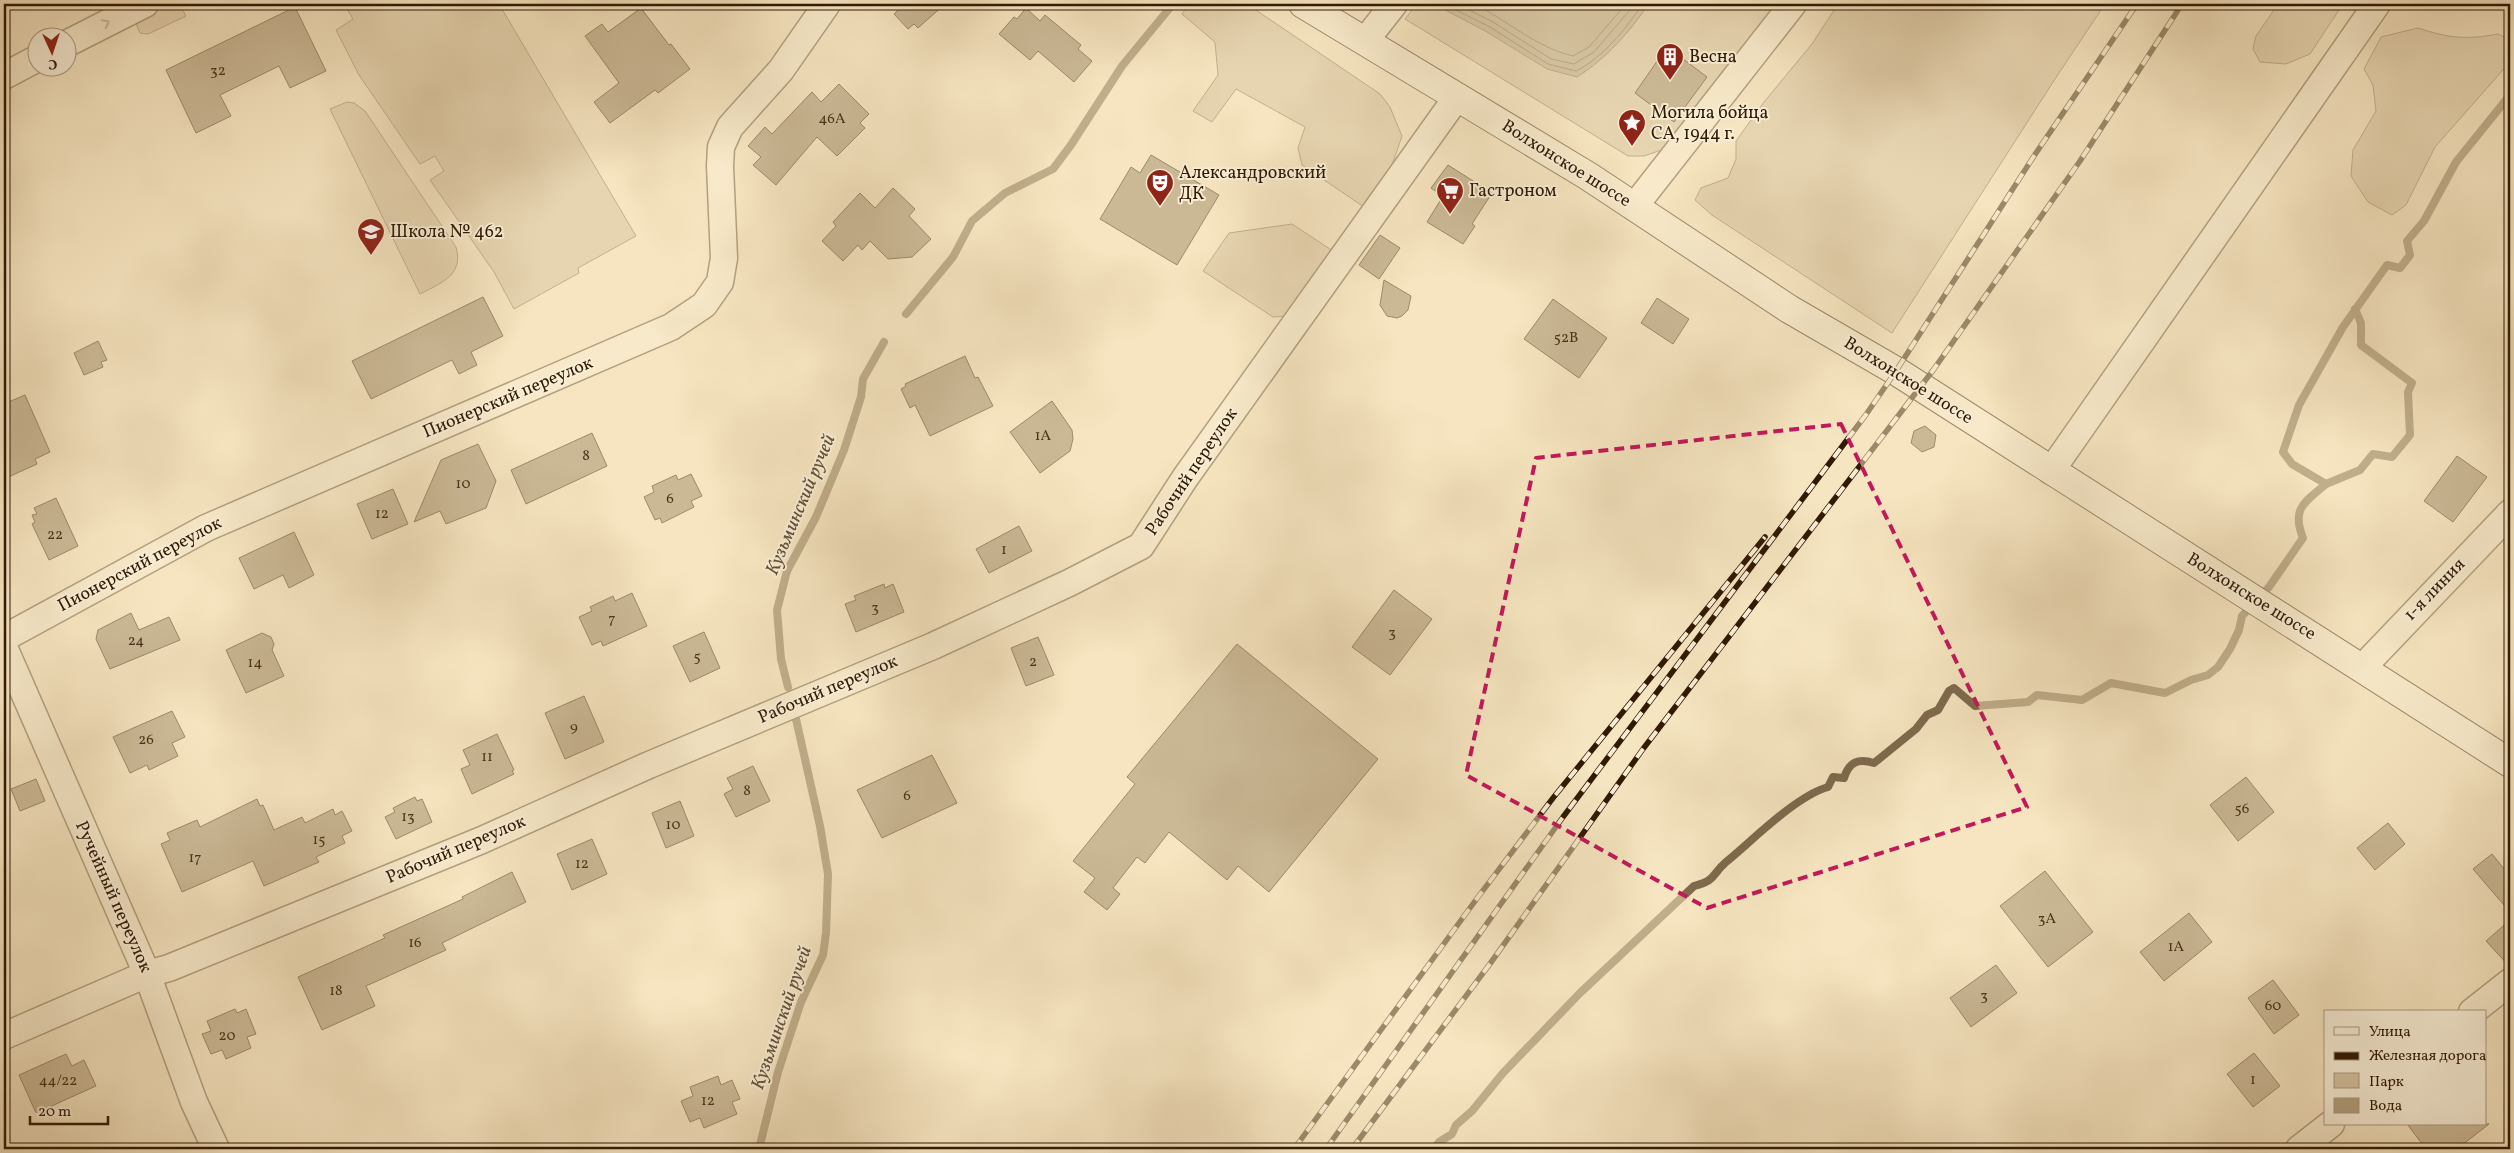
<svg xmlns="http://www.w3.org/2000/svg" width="2514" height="1153" viewBox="0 0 2514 1153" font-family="Vollkorn,serif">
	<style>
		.green { fill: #d4c2a0; stroke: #826e51 }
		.water { fill: #b2a07f; stroke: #7e6a4d }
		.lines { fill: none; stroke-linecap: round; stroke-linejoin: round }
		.shore { stroke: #725c40; stroke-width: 1 }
		.stream { stroke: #7e6a4d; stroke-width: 8 }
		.building { fill: #978365; stroke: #311902 }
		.street-casing { stroke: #624c32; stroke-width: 29 }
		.secondary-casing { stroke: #311902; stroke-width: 30 }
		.street { stroke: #f8eed6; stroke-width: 26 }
		.secondary { stroke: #f8eed6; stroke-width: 28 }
		.rail-casing { stroke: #311902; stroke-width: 5.5 }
		.rail { stroke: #f8eed6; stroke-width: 4; stroke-dasharray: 11; stroke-linecap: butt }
		.oneway { stroke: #9e8e77 }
		.marked { fill: none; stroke: #c2185b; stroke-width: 4; stroke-dasharray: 10 6; stroke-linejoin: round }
		.labels { text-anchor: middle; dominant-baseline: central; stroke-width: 4; stroke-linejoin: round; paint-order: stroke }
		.number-label { font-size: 15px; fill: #4a341b }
		.poi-label { font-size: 18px; fill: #311902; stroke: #f8eed6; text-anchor: start }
		.street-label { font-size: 18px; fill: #311902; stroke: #f8eed6 }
		.water-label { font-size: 19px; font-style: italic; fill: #654f34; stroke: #f8eed6 }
	</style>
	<rect width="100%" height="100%" fill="#f5e5c0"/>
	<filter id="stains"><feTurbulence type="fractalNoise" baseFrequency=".004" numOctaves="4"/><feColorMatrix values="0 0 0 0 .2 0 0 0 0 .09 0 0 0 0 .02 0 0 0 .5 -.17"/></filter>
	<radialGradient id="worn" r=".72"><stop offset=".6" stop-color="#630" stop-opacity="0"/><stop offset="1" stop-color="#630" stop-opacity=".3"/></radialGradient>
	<g class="green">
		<path d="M168,4H179L186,16L148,34L140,33L137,26V19Z"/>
		<path d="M344,4H499L636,236L578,268L579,273L514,309L494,272L430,180L444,171L435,156L420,164L359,75L336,30L353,19Z"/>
		<path d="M1188,4H1247L1380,94L1390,107L1402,136L1392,165L1364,207L1302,165L1298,148L1305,127L1236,89L1212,122L1193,111L1218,75L1215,42L1182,14Z"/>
		<path d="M1417,4H1434L1577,77C1609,56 1627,34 1649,4H1780L1673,146L1644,156H1628L1405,19Z"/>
		<path d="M1838,4H2105L2055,79L1892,333L1712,215L1695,200L1701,188L1728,178L1736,159V141L1764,102L1812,44Z"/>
		<path d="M2278,4H2343L2310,54L2286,64L2260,62L2253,49L2256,36Z"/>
		<path d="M2418,28C2448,38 2466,40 2498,34L2510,40V62L2435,147L2406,205L2392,215L2368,202L2351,176L2353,150L2376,111L2373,85L2364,69L2381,37Z"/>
		<path d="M347,102L354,103L365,111L456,247C464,275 441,283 420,294L330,109Z"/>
		<path d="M1292,224L1333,251L1287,316L1273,317L1203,271L1229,233Z"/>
	</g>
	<path class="water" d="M1434,4H1649C1627,34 1609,56 1577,77L1547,69L1487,32Z"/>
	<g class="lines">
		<g class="shore">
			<path d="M1444,4L1490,27L1548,64L1576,71C1604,57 1625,29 1643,4"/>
			<path d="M1457,4L1493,22L1551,59L1574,64L1594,52L1635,4"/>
			<path d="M1474,4C1507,20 1537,48 1573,56L1589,47L1626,4"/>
		</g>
		<g class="stream">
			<path d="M906,314L953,257L972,221L1005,193L1053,169L1071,145L1122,66L1173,4"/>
			<path d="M2326,484L2360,470L2373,454L2392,457L2410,435L2408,392L2412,383L2361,345V323L2355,309"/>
			<path d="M788,687L781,659L777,610L787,571L816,517L844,450L861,397L863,379L884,342"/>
			<path d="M759,1149L778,1072L801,1002L823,955L826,933L828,874L820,826L796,719"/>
			<path d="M1434,1149L1439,1142L1452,1134L1456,1125L1472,1111L1503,1073L1580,993L1694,886C1717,880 1711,875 1726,862C1753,840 1796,796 1828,787L1833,777L1844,778C1849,762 1858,758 1874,763L1916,729L1927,715L1938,710L1949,691L1954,688L1975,706L2028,702L2037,695L2082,700L2111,683L2165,693L2191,680L2208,675L2218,667L2230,649L2239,630L2242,616L2269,587L2303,538C2291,508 2305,502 2326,484L2292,464L2283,452L2299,405L2343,327L2387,265L2400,268L2410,255L2407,241L2424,221L2456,162L2510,95"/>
		</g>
	</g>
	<g class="building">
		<path d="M894,4H945L918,28L914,24L908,29L894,14L899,9Z"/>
		<path d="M295,7L326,71L290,88L279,66L220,95L231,116L196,133L166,70Z"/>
		<path d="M641,8L669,45L671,44L690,69L658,93L655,90L610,123L594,102L619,83L585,36L602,24L608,32Z"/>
		<path d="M1026,8L1040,21L1045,15L1081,45L1078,49L1092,61L1074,82L1038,51L1030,60L999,34L1014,17L1017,19Z"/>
		<path d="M1667,47L1707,77L1674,122L1635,93Z"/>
		<path d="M839,84L869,114L860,123L865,128L837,156L817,137L776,185L753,165L761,157L748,146L765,127L772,134L812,92L821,102Z"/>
		<path d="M1151,155L1219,195L1177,265L1100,219L1131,167L1140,173Z"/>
		<path d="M1448,165L1492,193L1472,224L1475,226L1463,244L1427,222L1443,196L1431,188Z"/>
		<path d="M893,188L915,209L909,216L931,239L912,257L888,259L870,241L862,250L858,245L843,261L822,241L836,226L833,222L860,193L875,208Z"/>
		<path d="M1380,235L1400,248L1379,279L1359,265Z"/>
		<path d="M1384,280L1411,296L1408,310L1402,316L1397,318L1387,316L1380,305Z"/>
		<path d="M483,297L503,336L471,352L477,365L459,374L452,360L371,399L352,361Z"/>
		<path d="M1657,298L1689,319L1673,344L1641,323Z"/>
		<path d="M1553,299L1607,338L1579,378L1524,339Z"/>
		<path d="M98,341L107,360L101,362L103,367L84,375L74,353Z"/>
		<path d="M965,356L975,378L978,377L993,406L930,436L915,405L910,408L901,389L906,386L905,384Z"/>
		<path d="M25,395L50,452L35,459L37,464L4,479V404Z"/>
		<path d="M1052,401L1072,430L1073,439L1070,451L1040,473L1010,432Z"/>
		<path d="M1925,426L1936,435L1934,447L1922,452L1911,443L1914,431Z"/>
		<path d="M592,433L607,466L526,504L511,470Z"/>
		<path d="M478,444L496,481L486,508L446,524L440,511L414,522L441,460Z"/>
		<path d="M2457,456L2487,477L2453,522L2424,501Z"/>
		<path d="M691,474L702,496L691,501L694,507L662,523L660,518L655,520L644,497L654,492L652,486L676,475L678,480Z"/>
		<path d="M393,489L408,524L372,539L357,504Z"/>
		<path d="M56,498L78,546L49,560L32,524L35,522L32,515L37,514L34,508Z"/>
		<path d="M1019,526L1032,551L989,573L976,549Z"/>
		<path d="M294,532L314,575L289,588L283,575L254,589L239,558Z"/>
		<path d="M884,584L885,588L893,584L904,612L856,632L845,604L856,600L854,596Z"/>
		<path d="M1394,590L1432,619L1390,675L1352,647Z"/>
		<path d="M632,593L647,626L603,646L601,641L592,645L579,617L592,611L590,607L613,596L615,601Z"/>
		<path d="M131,613L139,630L169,617L180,640L110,669L96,639L98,630Z"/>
		<path d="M704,632L720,668L690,682L673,646Z"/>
		<path d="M262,633L271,637L274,644L272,650L284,676L246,693L226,650Z"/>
		<path d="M1038,637L1054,675L1026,686L1011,648Z"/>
		<path d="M1237,644L1378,759L1269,892L1238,866L1227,880L1169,832L1145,863L1137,857L1113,888L1120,894L1107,910L1084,892L1095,878L1073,861L1135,784L1127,777Z"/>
		<path d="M584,696L604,742L565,759L545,713Z"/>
		<path d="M172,711L185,737L172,743L178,756L149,770L147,765L130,773L113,737Z"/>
		<path d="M497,734L514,770L512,771L514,774L472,794L461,769L470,765L463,750Z"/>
		<path d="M932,755L957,803L882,838L857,790Z"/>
		<path d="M753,766L770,801L736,817L724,794L733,789L727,778Z"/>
		<path d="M2246,777L2274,812L2238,841L2210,805Z"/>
		<path d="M36,779L45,801L20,811L11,789Z"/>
		<path d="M415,797L417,801L422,799L432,822L396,839L385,817L395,812L393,808Z"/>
		<path d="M257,799L260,806L263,805L274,830L302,817L305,823L333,809L335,815L342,811L352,831L342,836L345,843L316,857L319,862L264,886L253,861L182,892L161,844L170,840L167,833L197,820L200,827Z"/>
		<path d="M680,801L694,836L666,848L652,813Z"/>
		<path d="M2388,823L2405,844L2375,870L2357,848Z"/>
		<path d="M592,839L607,874L572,890L557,854Z"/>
		<path d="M2492,854L2510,876V912L2473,869Z"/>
		<path d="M2045,871L2093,932L2048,967L2000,906Z"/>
		<path d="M512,872L526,902L442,943L446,950L366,986L375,1006L322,1030L298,977L385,938L383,935L463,899L462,897Z"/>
		<path d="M2189,913L2212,942L2164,981L2140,952Z"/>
		<path d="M2510,920V967L2486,941Z"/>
		<path d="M1996,965L2017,993L1971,1027L1950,998Z"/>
		<path d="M2273,980L2299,1015L2274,1034L2248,998Z"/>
		<path d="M235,1009L237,1013L246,1009L256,1034L247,1037L251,1048L226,1059L222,1050L211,1054L202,1034L211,1031L207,1021Z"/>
		<path d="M2254,1053L2280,1086L2253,1107L2227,1074Z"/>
		<path d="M66,1054L72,1066L84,1060L96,1086L36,1113L19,1075Z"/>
		<path d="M718,1076L721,1085L732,1080L740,1099L732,1102L737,1114L704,1128L700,1118L690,1122L681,1101L693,1096L690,1087Z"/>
		<path d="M2407,1124H2489L2457,1149H2426Z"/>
	</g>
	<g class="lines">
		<defs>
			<g id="street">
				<path d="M1365,41L1394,4"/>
				<path d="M68,43L145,4"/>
				<path d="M4,76L38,58"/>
				<path d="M1634,207L1793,4"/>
				<path d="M2051,471L2377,4"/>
				<path d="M4,638L206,528L671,327L704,305L720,282L724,258L720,166L721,147L730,127L781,70L827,4"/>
				<path d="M4,647L147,974L194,1102L216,1149"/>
				<path d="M2362,668L2510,513"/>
				<path d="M2472,1012L2510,982"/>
				<path d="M4,1036L147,974L169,968L482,840L649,765L933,646L1069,583L1141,546L1185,478L1457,97"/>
				<path d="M2299,1149L2331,1124"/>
			</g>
			<path id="secondary" d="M1303,4L1588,176L1789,309L1896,371L2510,763"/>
		</defs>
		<use href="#street" class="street-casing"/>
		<use href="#secondary" class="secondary-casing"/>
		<use href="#street" class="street"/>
		<use href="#secondary" class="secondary"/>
		<defs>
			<g id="rail">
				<path d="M1294,1149L1478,897L1553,798L1765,537"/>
				<path d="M1326,1149L1563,817L1865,416L1896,371L2034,156L2137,4"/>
				<path d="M1352,1149L1492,961L1643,749L1934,369L2080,161L2182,4"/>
			</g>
		</defs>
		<use href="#rail" class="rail-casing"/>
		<use href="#rail" class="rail"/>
	</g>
	<defs><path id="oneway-chevron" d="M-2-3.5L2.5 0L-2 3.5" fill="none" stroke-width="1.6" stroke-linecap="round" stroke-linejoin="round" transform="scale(1.25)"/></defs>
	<use class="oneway" href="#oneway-chevron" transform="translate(106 23) rotate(-27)"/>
	<path d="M0 0H2514V1153H0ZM1841,424L2027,807L1707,908L1466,775L1536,458Z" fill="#f5e5c0" fill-opacity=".55" fill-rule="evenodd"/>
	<path class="marked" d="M1841,424L2027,807L1707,908L1466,775L1536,458Z"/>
	<defs>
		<symbol id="building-pin" viewBox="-11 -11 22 30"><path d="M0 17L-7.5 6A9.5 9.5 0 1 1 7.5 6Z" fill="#8f2418" stroke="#f8eed6"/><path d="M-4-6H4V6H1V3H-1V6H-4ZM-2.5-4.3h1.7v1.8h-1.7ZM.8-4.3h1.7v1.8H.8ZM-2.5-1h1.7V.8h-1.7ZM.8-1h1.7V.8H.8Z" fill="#fff"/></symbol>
		<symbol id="sight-pin" viewBox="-11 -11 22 30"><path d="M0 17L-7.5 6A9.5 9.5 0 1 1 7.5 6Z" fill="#8f2418" stroke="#f8eed6"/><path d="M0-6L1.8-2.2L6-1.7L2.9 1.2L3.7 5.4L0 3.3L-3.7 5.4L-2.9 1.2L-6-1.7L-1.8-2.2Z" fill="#fff"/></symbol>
		<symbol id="theatre-pin" viewBox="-11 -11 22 30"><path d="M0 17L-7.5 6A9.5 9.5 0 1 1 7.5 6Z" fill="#8f2418" stroke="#f8eed6"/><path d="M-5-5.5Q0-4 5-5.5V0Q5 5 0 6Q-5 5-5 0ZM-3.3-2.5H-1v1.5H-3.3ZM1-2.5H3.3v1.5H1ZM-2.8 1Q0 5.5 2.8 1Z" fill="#fff"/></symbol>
		<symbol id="supermarket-pin" viewBox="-11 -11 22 30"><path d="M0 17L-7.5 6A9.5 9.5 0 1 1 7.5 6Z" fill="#8f2418" stroke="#f8eed6"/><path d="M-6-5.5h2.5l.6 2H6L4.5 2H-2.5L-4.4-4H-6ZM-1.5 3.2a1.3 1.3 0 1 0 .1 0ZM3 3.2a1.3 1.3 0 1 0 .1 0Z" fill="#fff"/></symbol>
		<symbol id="school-pin" viewBox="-11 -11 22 30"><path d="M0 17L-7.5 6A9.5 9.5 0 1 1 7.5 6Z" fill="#8f2418" stroke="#f8eed6"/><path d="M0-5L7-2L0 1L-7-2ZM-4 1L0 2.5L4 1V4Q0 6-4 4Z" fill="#fff"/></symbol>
	</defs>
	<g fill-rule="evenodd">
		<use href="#building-pin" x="1654" y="41" width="32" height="43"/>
		<use href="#sight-pin" x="1616" y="107" width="32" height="43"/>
		<use href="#theatre-pin" x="1144" y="167" width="32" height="43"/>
		<use href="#supermarket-pin" x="1434" y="175" width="32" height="43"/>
		<use href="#school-pin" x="355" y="216" width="32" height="43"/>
	</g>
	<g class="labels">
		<g class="number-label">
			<text x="218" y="71">32</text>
			<text x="832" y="119">46А</text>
			<text x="1566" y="338">52В</text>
			<text x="1043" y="436">1А</text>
			<text x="586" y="456">8</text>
			<text x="463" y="484">10</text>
			<text x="670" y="499">6</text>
			<text x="382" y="514">12</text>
			<text x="55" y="535">22</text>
			<text x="1004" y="550">1</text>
			<text x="875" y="608">3</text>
			<text x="612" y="619">7</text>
			<text x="1392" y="633">3</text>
			<text x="136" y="641">24</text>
			<text x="697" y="657">5</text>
			<text x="1033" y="662">2</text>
			<text x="255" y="663">14</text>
			<text x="574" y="727">9</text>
			<text x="146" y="740">26</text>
			<text x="487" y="757">11</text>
			<text x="747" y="791">8</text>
			<text x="907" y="796">6</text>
			<text x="2242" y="809">56</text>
			<text x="408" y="817">13</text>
			<text x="673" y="825">10</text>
			<text x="319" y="840">15</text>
			<text x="195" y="858">17</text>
			<text x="582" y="864">12</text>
			<text x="2047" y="919">3А</text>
			<text x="415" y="943">16</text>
			<text x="2176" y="947">1А</text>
			<text x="336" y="991">18</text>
			<text x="1984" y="996">3</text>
			<text x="2273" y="1006">60</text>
			<text x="227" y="1036">20</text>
			<text x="2253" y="1080">1</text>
			<text x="58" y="1081">44/22</text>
			<text x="708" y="1101">12</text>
		</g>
		<g class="poi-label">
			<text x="1689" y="57">Весна</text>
			<text x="1651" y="113">Могила бойца<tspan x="1651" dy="21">СА, 1944 г.</tspan></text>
			<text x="1179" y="173">Александровский<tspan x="1179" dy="21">ДК</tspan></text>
			<text x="1469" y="191">Гастроном</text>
			<text x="390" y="232">Школа № 462</text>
		</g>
		<g class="street-label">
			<text transform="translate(1566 164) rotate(32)">Волхонское шоссе</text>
			<text transform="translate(1908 381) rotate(32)">Волхонское шоссе</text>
			<text transform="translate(508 398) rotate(-23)">Пионерский переулок</text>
			<text transform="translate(1192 472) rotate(-56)">Рабочий переулок</text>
			<text transform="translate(140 565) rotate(-28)">Пионерский переулок</text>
			<text transform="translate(2435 590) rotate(-46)">1-я линия</text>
			<text transform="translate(2251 597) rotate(32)">Волхонское шоссе</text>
			<text transform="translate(828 690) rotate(-23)">Рабочий переулок</text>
			<text transform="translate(456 850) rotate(-23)">Рабочий переулок</text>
			<text transform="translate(113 897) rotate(66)">Ручейный переулок</text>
		</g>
		<g class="water-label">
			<text transform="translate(801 505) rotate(-67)">Кузьминский ручей</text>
			<text transform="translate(782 1018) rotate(-71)">Кузьминский ручей</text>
		</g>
	</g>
	<rect width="2514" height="1153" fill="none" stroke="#f5e5c0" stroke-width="20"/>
	<rect x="5" y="5" width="2504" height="1143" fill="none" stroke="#311902" stroke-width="2.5"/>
	<rect x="10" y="10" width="2494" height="1133" fill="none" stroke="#311902"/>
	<rect x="2324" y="1010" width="162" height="115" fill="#f8eed6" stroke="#a89981"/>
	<rect x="2334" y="1027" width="25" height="8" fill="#f8eed6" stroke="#a89981"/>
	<text x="2369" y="1036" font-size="15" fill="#311902">Улица</text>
	<rect x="2334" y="1052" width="25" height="8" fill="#311902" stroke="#a89981"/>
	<text x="2369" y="1060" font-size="15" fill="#311902">Железная дорога</text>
	<rect x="2334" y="1073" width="25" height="15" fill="#d4c2a0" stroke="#a89981"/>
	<text x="2369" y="1086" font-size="15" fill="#311902">Парк</text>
	<rect x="2334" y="1098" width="25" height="15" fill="#b2a07f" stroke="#a89981"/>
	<text x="2369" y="1110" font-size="15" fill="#311902">Вода</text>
	<g transform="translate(52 52) rotate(177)"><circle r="24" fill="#f8eed6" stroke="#a89981"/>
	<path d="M0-4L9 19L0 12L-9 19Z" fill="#8f2418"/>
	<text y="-8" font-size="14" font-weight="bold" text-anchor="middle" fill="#311902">С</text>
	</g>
	<path d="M30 1116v8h78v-8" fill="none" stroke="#311902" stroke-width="2.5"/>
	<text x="38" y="1116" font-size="15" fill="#311902" stroke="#f8eed6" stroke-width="4" paint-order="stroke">20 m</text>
	<rect width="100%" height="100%" filter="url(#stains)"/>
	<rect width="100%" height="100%" fill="url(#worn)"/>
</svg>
